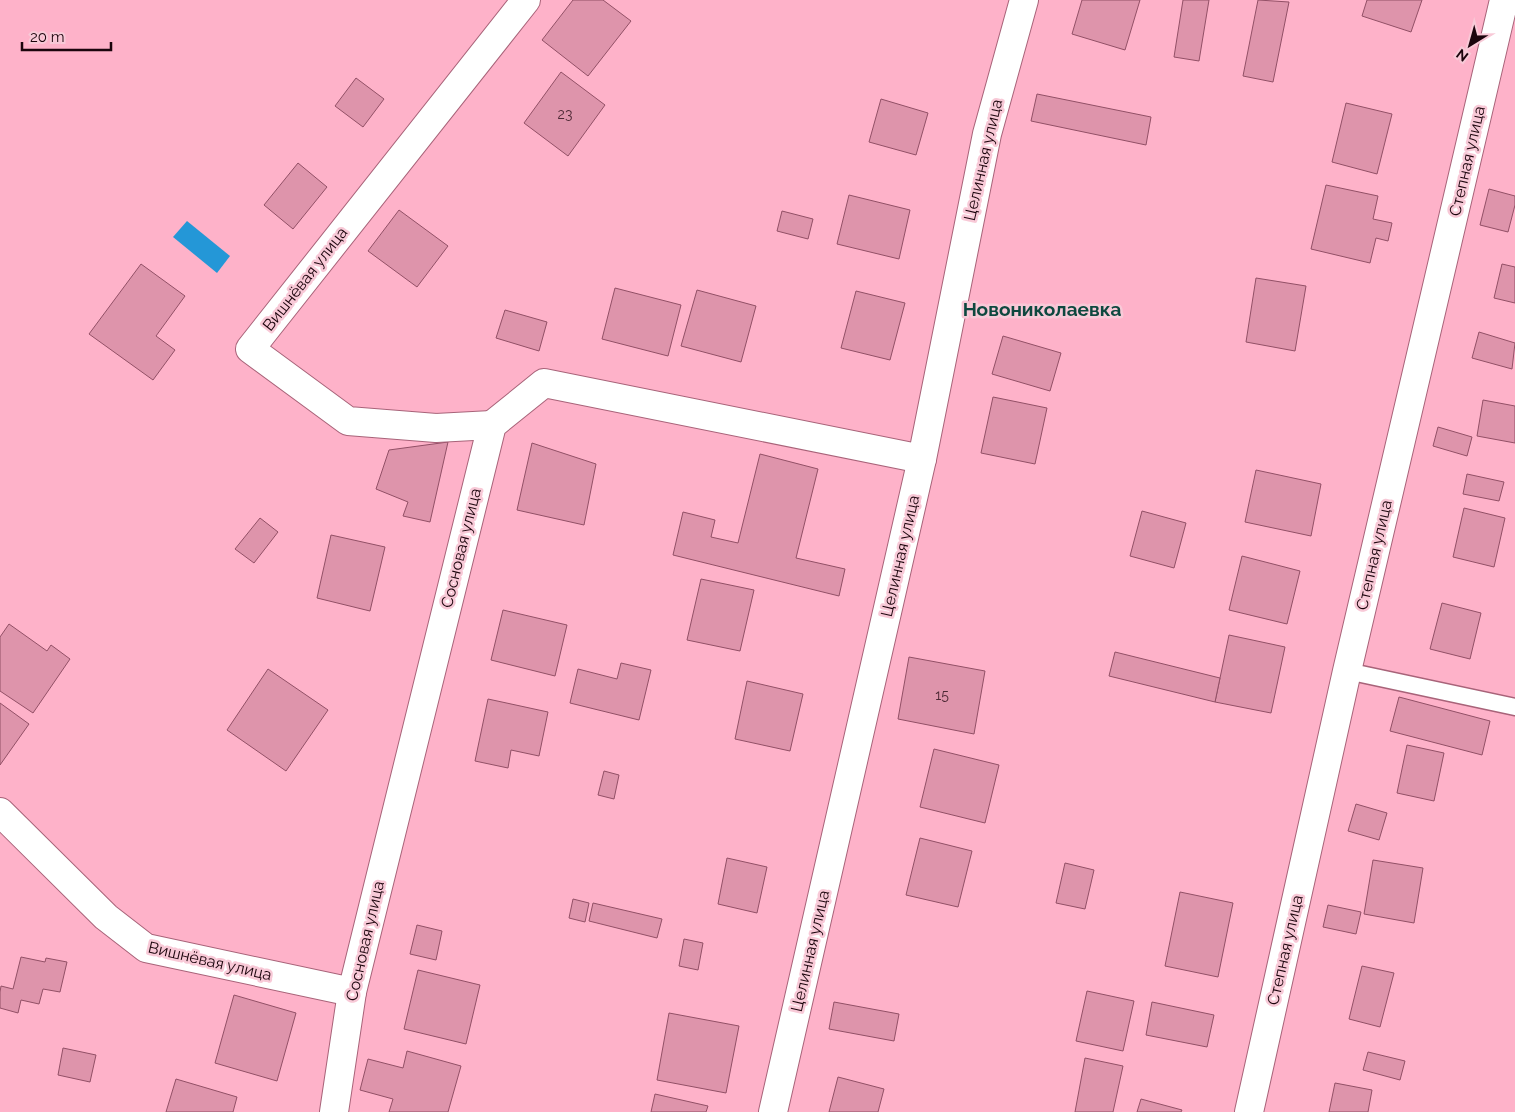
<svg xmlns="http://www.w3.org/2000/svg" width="1515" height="1112" viewBox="0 0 1515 1112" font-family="Raleway,sans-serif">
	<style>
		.water { fill: #2497d7 }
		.building { fill: #de94ab; stroke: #925066 }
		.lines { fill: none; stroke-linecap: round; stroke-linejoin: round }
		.service-casing { stroke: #a86379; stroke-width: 19 }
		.minor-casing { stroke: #a86379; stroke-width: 30 }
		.service { stroke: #fff; stroke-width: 16 }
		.minor { stroke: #fff; stroke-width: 28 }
		.labels { text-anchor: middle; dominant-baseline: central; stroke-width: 5; stroke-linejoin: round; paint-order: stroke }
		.number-label { font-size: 14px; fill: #4c2834 }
		.street-label { font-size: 16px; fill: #1b040c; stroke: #f8c9d7 }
		.quarter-label { font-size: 19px; font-weight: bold; fill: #0e483f; stroke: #f8c9d7 }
	</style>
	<rect width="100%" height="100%" fill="#feb2c9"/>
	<path class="water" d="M187,221L230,256L217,273L173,237Z"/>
	<g class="building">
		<path d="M573,0H603L631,21L588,76L542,40Z"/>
		<path d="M1082,0H1140L1125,50L1072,34Z"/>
		<path d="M1183,0H1209L1199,61L1174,57Z"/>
		<path d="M1258,0L1289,2L1273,82L1243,76Z"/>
		<path d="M1367,0H1422L1411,32L1362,16Z"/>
		<path d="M561,72L605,105L568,156L524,123Z"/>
		<path d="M356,78L384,99L363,127L335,106Z"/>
		<path d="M1037,94L1151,117L1146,145L1031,121Z"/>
		<path d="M881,99L928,113L916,155L869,142Z"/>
		<path d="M1346,103L1392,114L1377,174L1332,162Z"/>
		<path d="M298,163L327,187L293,229L264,205Z"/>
		<path d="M1326,185L1378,196L1373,219L1392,223L1388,241L1376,238L1370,263L1311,249Z"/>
		<path d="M1489,189L1515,196V205L1508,232L1480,225Z"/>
		<path d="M849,195L910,210L899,259L837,244Z"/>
		<path d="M399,210L448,246L417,287L368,251Z"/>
		<path d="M782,211L813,219L808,239L777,231Z"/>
		<path d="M141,264L185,296L156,336L175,350L153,380L89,334Z"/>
		<path d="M1502,264L1515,267V303L1494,298Z"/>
		<path d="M1256,278L1306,286L1295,351L1246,342Z"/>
		<path d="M615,288L681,305L668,356L602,339Z"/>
		<path d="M697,290L756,306L741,362L681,346Z"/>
		<path d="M856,291L905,303L890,360L841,348Z"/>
		<path d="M505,310L547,322L539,351L496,338Z"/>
		<path d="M1479,332L1515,343L1512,369L1472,358Z"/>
		<path d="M1003,336L1061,353L1050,391L992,374Z"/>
		<path d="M993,397L1047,408L1035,464L981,453Z"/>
		<path d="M1483,400L1515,406V443L1477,436Z"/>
		<path d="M1438,427L1472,437L1467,456L1433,446Z"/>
		<path d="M448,442L430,522L403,516L408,502L376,489L389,450Z"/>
		<path d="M532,443L596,464L584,525L517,510Z"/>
		<path d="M760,454L818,469L796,558L845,569L839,596L673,555L683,512L715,520L711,537L738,543Z"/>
		<path d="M1256,470L1321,484L1311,536L1245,522Z"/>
		<path d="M1467,474L1504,482L1499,501L1463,494Z"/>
		<path d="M1464,508L1505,518L1494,567L1453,557Z"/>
		<path d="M1142,511L1186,523L1174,568L1130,556Z"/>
		<path d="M260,518L278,532L254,563L235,549Z"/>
		<path d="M331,535L385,547L370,611L317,598Z"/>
		<path d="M1242,556L1300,571L1287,624L1229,610Z"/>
		<path d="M701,579L754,590L740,651L687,640Z"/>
		<path d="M1442,603L1481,613L1470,659L1430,649Z"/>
		<path d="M503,610L567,625L555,676L491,660Z"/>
		<path d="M9,624L47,651L51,645L70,659L33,713L0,691V637Z"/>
		<path d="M1229,635L1285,647L1271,713L1215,702Z"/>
		<path d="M1115,652L1220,678L1215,702L1109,676Z"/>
		<path d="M909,657L985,671L974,734L898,719Z"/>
		<path d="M621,663L651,670L639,720L570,703L578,669L617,679Z"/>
		<path d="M268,669L328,710L286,771L227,730Z"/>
		<path d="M747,681L803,694L790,751L735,739Z"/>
		<path d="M1399,697L1490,721L1482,755L1390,731Z"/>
		<path d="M488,699L548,712L539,756L511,750L508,768L475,761Z"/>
		<path d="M0,703L29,724L0,765Z"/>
		<path d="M1407,745L1444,753L1434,801L1397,793Z"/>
		<path d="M934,749L999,765L985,823L920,807Z"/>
		<path d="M604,771L619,775L614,799L598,795Z"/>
		<path d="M1356,804L1387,813L1379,840L1348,831Z"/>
		<path d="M920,838L972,851L958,907L906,895Z"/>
		<path d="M727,858L767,867L757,913L718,904Z"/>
		<path d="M1373,860L1423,868L1414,923L1364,914Z"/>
		<path d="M1065,863L1094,870L1085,909L1056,903Z"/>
		<path d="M1180,892L1233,903L1218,977L1165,966Z"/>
		<path d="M573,899L589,903L585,922L569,918Z"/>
		<path d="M593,903L662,919L657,938L589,921Z"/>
		<path d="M1328,905L1361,912L1356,934L1323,927Z"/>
		<path d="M417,925L442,931L436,960L410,954Z"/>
		<path d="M684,939L703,943L698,970L679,966Z"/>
		<path d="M21,957L45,962L46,958L67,962L60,992L43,989L39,1004L21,1000L18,1013L0,1008V992L1,986L13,989Z"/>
		<path d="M1362,966L1394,973L1380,1027L1349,1019Z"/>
		<path d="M418,970L480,985L466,1044L404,1029Z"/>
		<path d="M1087,991L1134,1001L1123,1051L1076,1041Z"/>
		<path d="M234,995L296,1013L277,1081L215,1063Z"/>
		<path d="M834,1002L899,1014L894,1041L829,1029Z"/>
		<path d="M1152,1002L1214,1015L1207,1047L1146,1035Z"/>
		<path d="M669,1013L739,1026L726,1093L657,1080Z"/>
		<path d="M63,1048L96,1055L90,1082L58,1075Z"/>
		<path d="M407,1051L461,1066L448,1112H389L393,1099L360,1090L368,1059L403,1068Z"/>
		<path d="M1368,1052L1405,1061L1400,1080L1363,1070Z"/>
		<path d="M1085,1058L1123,1066L1113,1112H1075Z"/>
		<path d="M838,1077L884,1089L878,1112H829Z"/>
		<path d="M176,1079L237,1097L233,1112H166Z"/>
		<path d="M1335,1083L1372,1090L1368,1112H1329Z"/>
		<path d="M655,1094L708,1106L706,1112H651Z"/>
		<path d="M1141,1099L1182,1110L1181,1112H1137Z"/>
	</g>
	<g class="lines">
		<defs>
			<path id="service" d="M1347,671L1515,707"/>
			<g id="minor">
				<path d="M492,425L436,428L348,421L250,349L526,0"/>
				<path d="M0,812L106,917L146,948L352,992"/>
				<path d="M334,1112L352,992L492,425L544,383L922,459"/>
				<path d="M773,1112L922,459L987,134L1024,0"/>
				<path d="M1249,1112L1347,671L1504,0"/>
			</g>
		</defs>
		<use href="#service" class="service-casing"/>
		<use href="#minor" class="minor-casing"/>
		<use href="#service" class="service"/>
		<use href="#minor" class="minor"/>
	</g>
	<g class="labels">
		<g class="number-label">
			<text x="565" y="114">23</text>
			<text x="942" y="695">15</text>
		</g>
		<g class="street-label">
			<text transform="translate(983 160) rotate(-77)">Целинная улица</text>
			<text transform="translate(1467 161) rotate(-77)">Степная улица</text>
			<text transform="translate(305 279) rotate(-52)">Вишнёвая улица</text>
			<text transform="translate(461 548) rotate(-76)">Сосновая улица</text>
			<text transform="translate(1374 555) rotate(-77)">Степная улица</text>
			<text transform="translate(900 556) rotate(-77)">Целинная улица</text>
			<text transform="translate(365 941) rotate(-77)">Сосновая улица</text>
			<text transform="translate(1285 950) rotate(-77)">Степная улица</text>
			<text transform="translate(810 951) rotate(-77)">Целинная улица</text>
			<text transform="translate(210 961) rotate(13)">Вишнёвая улица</text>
		</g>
		<g class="quarter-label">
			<text x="1042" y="309">Новониколаевка</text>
		</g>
	</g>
	<g transform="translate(1470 45) rotate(217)" stroke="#f8c9d7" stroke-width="4" paint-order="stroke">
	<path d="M0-4L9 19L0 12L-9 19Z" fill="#1b040c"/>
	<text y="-8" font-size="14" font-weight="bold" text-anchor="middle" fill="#1b040c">N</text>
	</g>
	<path d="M22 42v8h89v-8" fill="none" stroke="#1b040c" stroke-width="2.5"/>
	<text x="30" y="42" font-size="15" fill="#1b040c" stroke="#f8c9d7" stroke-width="4" paint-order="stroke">20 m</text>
</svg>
